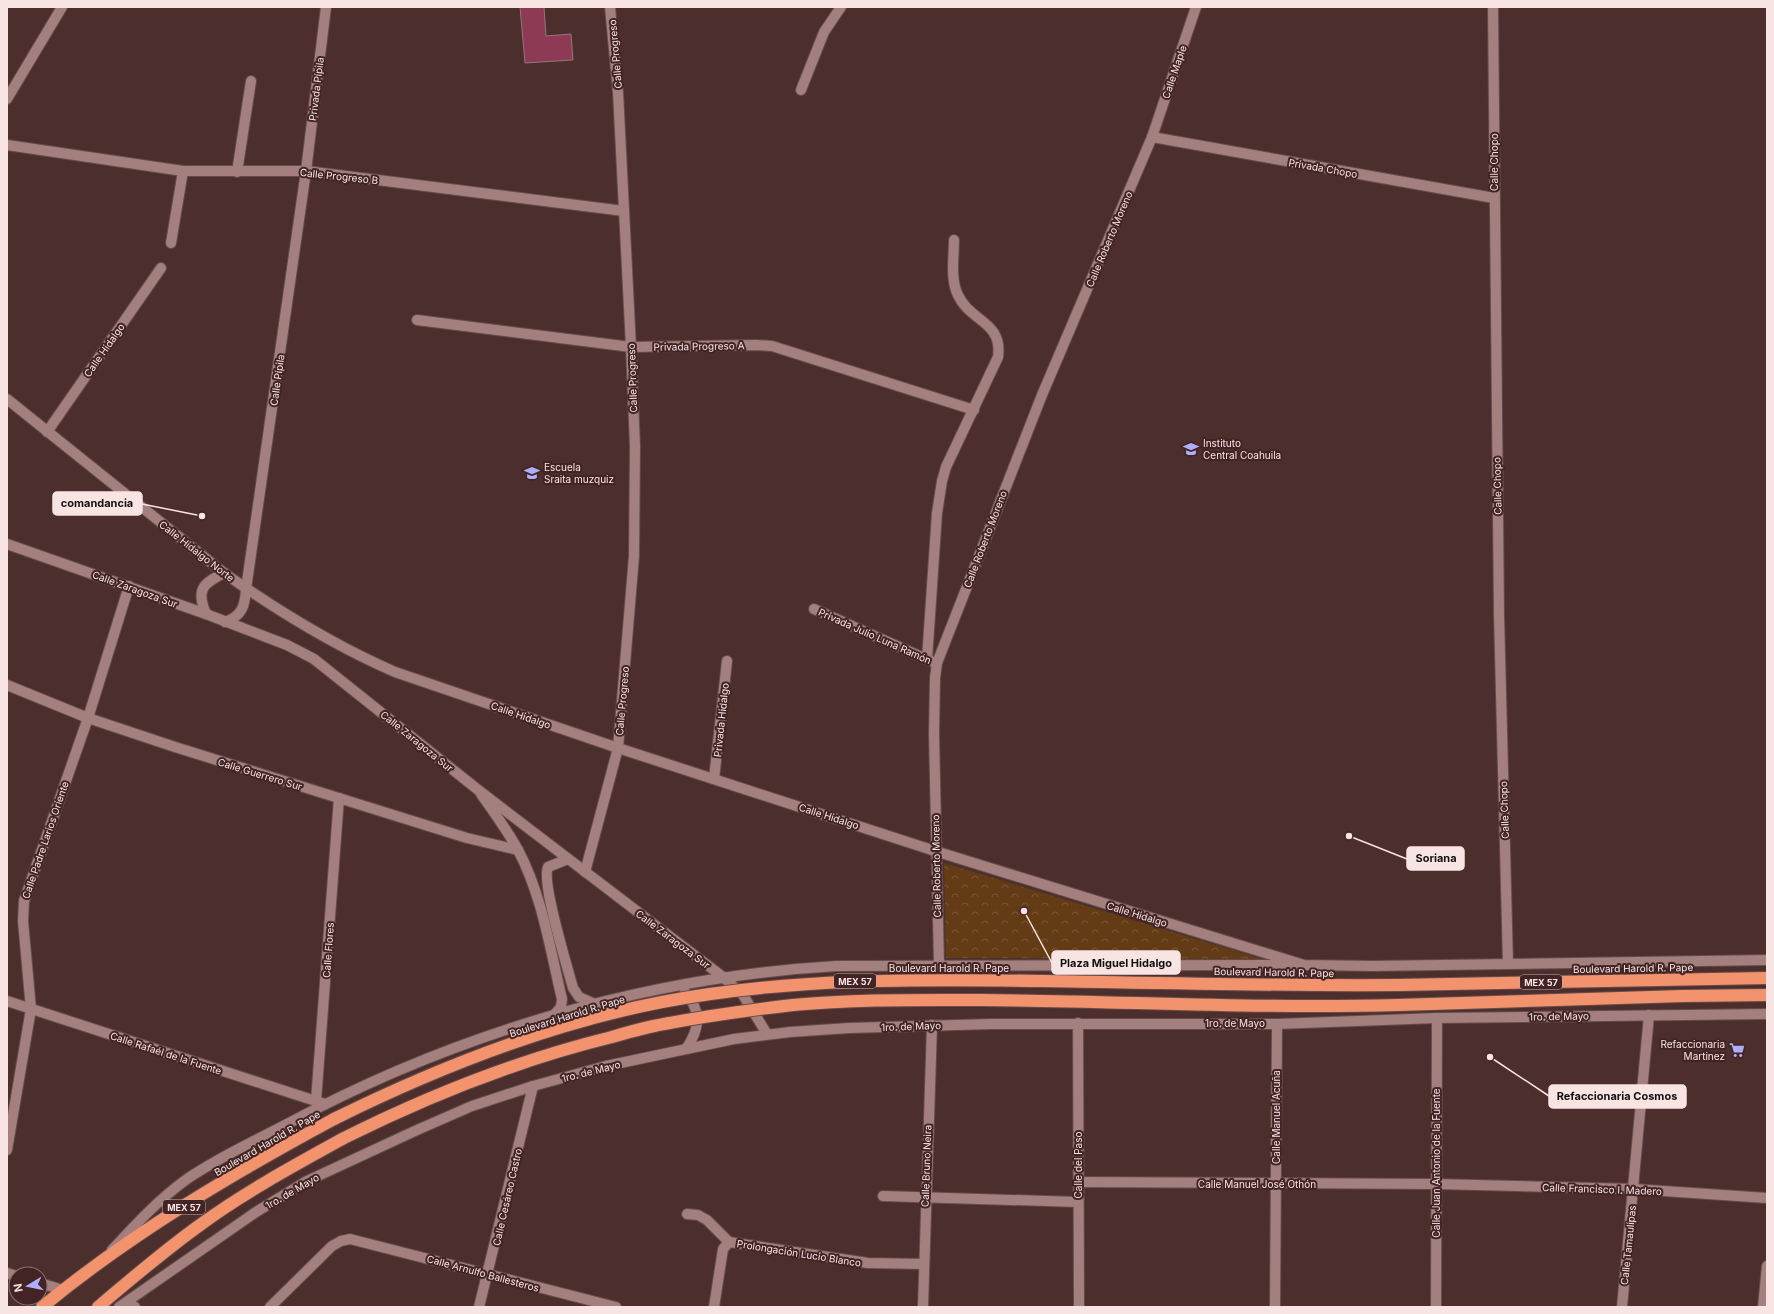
<svg xmlns="http://www.w3.org/2000/svg" width="1774" height="1314" viewBox="0 0 1774 1314" font-family="Inter,sans-serif">
	<style>
		.forest { fill: url(#forest-crowns) }
		.building { fill: #8d3b55; stroke: #96747c }
		.lines { fill: none; stroke-linecap: round; stroke-linejoin: round }
		.street-casing { stroke: #654c4b; stroke-width: 12 }
		.secondary-casing { stroke: #654c4b; stroke-width: 12 }
		.highway-casing { stroke: #654c4b; stroke-width: 14 }
		.street { stroke: #a37f7d; stroke-width: 10 }
		.secondary { stroke: #a37f7d; stroke-width: 10 }
		.highway { stroke: #f2936e; stroke-width: 12 }
		.highway-bridge-casing { stroke: #654c4b; stroke-width: 14; stroke-linecap: butt }
		.highway-bridge { stroke: #f2936e; stroke-width: 12 }
		.labels { text-anchor: middle; dominant-baseline: central; stroke-width: 4; stroke-linejoin: round; paint-order: stroke }
		.shield { fill: #412423; stroke: #c1aaa9; stroke-width: 1 }
		.shield-label { font-size: 9px; font-weight: bold; fill: #f8e4e3 }
		.street-label { font-size: 10px; fill: #f8e4e3; stroke: #412423 }
		.poi-label { font-size: 10px; fill: #f8e4e3; stroke: #412423; text-anchor: start }
		.leader { fill: none; stroke: #f8e4e3; stroke-width: 1.5 }
		.callout-dot { fill: #f8e4e3; stroke: #412423; stroke-width: 1.5 }
		.callout { fill: #f8e4e3; stroke: #f8e4e3; stroke-width: 1.5 }
		.callout-label { font-size: 11px; text-anchor: middle; font-weight: bold; fill: #111 }
	</style>
	<defs>
		<pattern id="forest-crowns" width="20" height="18" patternUnits="userSpaceOnUse"><rect width="20" height="18" fill="#633b15"/><path d="M2 6a3 3 0 1 1 6 0M12 15a3 3 0 1 1 6 0" fill="none" stroke="#7a5737"/></pattern>
	</defs>
	<rect width="100%" height="100%" fill="#4c2e2d"/>
	<path class="forest" d="M944,863L1262,959L946,958Z"/>
	<path class="building" d="M520,7H544L546,36L571,34L573,60L525,63Z"/>
	<g class="lines">
		<defs>
			<g id="street">
				<path d="M1493,7L1499,615L1508,964"/>
				<path d="M801,90L824,32L841,7"/>
				<path d="M7,99L62,7"/>
				<path d="M1152,137L1494,198"/>
				<path d="M7,145L183,171H306L624,211"/>
				<path d="M237,172L251,81"/>
				<path d="M171,243L183,171"/>
				<path d="M417,320L631,347L756,345L772,346L974,410"/>
				<path d="M47,432L161,268"/>
				<path d="M246,589L306,171L326,7"/>
				<path d="M814,609L933,662"/>
				<path d="M927,659L937,513L942,481L946,467L998,357C1003,321 970,322 958,295C950,279 954,257 954,240"/>
				<path d="M7,685L88,718L175,747L467,838L518,850"/>
				<path d="M714,779L727,661"/>
				<path d="M481,794C494,812 507,830 518,850C542,895 550,949 562,999L561,1007L554,1015"/>
				<path d="M568,859L548,867C541,882 567,966 573,988L579,997L595,1004"/>
				<path d="M585,872L618,748L634,556L635,447L631,347L618,92L610,7"/>
				<path d="M939,964L934,734L935,678L937,663L1042,395L1152,137L1196,7"/>
				<path d="M7,1001L325,1104"/>
				<path d="M1078,1023L1079,1307"/>
				<path d="M316,1101L339,798"/>
				<path d="M7,1150L31,1009L23,921L24,901L88,718L129,586"/>
				<path d="M1078,1182L1436,1184L1634,1189L1767,1198"/>
				<path d="M883,1196L1078,1202"/>
				<path d="M687,1214L698,1215L707,1220L729,1242L868,1263L923,1264"/>
				<path d="M7,1273L16,1276"/>
				<path d="M40,1283L63,1290"/>
				<path d="M127,1302L135,1307"/>
				<path d="M270,1307L332,1246L341,1241L350,1239L616,1307"/>
				<path d="M479,1307L533,1086"/>
				<path d="M714,1307L723,1249L729,1242"/>
				<path d="M923,1307L932,1025"/>
				<path d="M1275,1307L1277,1024"/>
				<path d="M1436,1307L1437,1018"/>
				<path d="M1622,1307L1649,1015"/>
				<path d="M1763,1307L1767,1266"/>
			</g>
			<g id="secondary">
				<path d="M7,399L224,573C278,611 335,646 395,672L618,748L935,851L1304,965L1373,966L1767,960"/>
				<path d="M7,544L206,614L287,645L314,659L477,789L723,977L743,995L767,1034"/>
				<path d="M206,614C196,590 202,584 224,573"/>
				<path d="M225,622C242,616 245,606 246,589"/>
				<path d="M685,992C702,1011 700,1029 686,1049"/>
				<path d="M112,1250C136,1224 159,1199 187,1179C219,1157 255,1141 289,1123C457,1033 646,977 837,966L1294,965"/>
				<path d="M119,1307L256,1212L307,1181L417,1130L472,1106L533,1086L606,1066L734,1039L790,1032L849,1028L992,1024H1277L1437,1018L1767,1014"/>
			</g>
			<g id="highway">
				<path d="M1398,985L1767,978"/>
				<path d="M1398,1005L1683,996L1767,995"/>
				<path d="M42,1307C132,1233 232,1174 334,1119"/>
				<path d="M98,1307C131,1279 165,1250 200,1225C245,1192 295,1165 344,1138"/>
			</g>
		</defs>
		<use href="#street" class="street-casing"/>
		<use href="#secondary" class="secondary-casing"/>
		<use href="#highway" class="highway-casing"/>
		<use href="#street" class="street"/>
		<use href="#secondary" class="secondary"/>
		<use href="#highway" class="highway"/>
		<defs>
			<g id="highway-bridge">
				<path d="M334,1119C437,1068 549,1024 662,1002C788,978 915,979 1043,981C1161,983 1280,986 1398,985"/>
				<path d="M344,1138C430,1095 518,1060 612,1037C629,1032 646,1027 664,1024C706,1016 750,1010 793,1005C855,999 919,1000 982,1000C1121,1001 1260,1009 1398,1005"/>
			</g>
		</defs>
		<use href="#highway-bridge" class="highway-bridge-casing"/>
		<use href="#highway-bridge" class="highway-bridge"/>
	</g>
	<defs>
		<symbol id="university-bare" viewBox="-9 -9 18 18"><path d="M0-5L7-2L0 1L-7-2ZM-4 1L0 2.5L4 1V4Q0 6-4 4Z" fill="#aeaefb" stroke="#412423" stroke-width="2.5" paint-order="stroke"/></symbol>
		<symbol id="school-bare" viewBox="-9 -9 18 18"><path d="M0-5L7-2L0 1L-7-2ZM-4 1L0 2.5L4 1V4Q0 6-4 4Z" fill="#aeaefb" stroke="#412423" stroke-width="2.5" paint-order="stroke"/></symbol>
		<symbol id="supermarket-bare" viewBox="-9 -9 18 18"><path d="M-6-5.5h2.5l.6 2H6L4.5 2H-2.5L-4.4-4H-6ZM-1.5 3.2a1.3 1.3 0 1 0 .1 0ZM3 3.2a1.3 1.3 0 1 0 .1 0Z" fill="#aeaefb" stroke="#412423" stroke-width="2.5" paint-order="stroke"/></symbol>
	</defs>
	<g fill-rule="evenodd">
		<use href="#university-bare" x="1180" y="438" width="22" height="22"/>
		<use href="#school-bare" x="521" y="462" width="22" height="22"/>
		<use href="#supermarket-bare" x="1726" y="1039" width="22" height="22"/>
	</g>
	<g class="labels">
		<g class="shield">
			<rect x="834" y="974" width="42" height="14" rx="3"/>
			<rect x="1520" y="975" width="42" height="14" rx="3"/>
			<rect x="163" y="1200" width="42" height="14" rx="3"/>
		</g>
		<g class="shield-label">
			<text x="855" y="981">MEX 57</text>
			<text x="1541" y="982">MEX 57</text>
			<text x="184" y="1207">MEX 57</text>
		</g>
		<g class="street-label">
			<text transform="translate(615 54) rotate(-95)">Calle Progreso</text>
			<text transform="translate(1174 72) rotate(-71)">Calle Maple</text>
			<text transform="translate(316 89) rotate(-83)">Privada Pípila</text>
			<text transform="translate(1494 162) rotate(-90)">Calle Chopo</text>
			<text transform="translate(1323 168) rotate(10)">Privada Chopo</text>
			<text transform="translate(339 176) rotate(6)">Calle Progreso B</text>
			<text transform="translate(1109 239) rotate(-67)">Calle Roberto Moreno</text>
			<text transform="translate(699 346) rotate(-1)">Privada Progreso A</text>
			<text transform="translate(104 350) rotate(-55)">Calle Hidalgo</text>
			<text transform="translate(632 378) rotate(-92)">Calle Progreso</text>
			<text transform="translate(277 380) rotate(-82)">Calle Pípila</text>
			<text transform="translate(1497 486) rotate(-91)">Calle Chopo</text>
			<text transform="translate(985 539) rotate(-69)">Calle Roberto Moreno</text>
			<text transform="translate(197 551) rotate(38)">Calle Hidalgo Norte</text>
			<text transform="translate(135 589) rotate(20)">Calle Zaragoza Sur</text>
			<text transform="translate(875 636) rotate(24)">Privada Julio Luna Ramón</text>
			<text transform="translate(622 701) rotate(-85)">Calle Progreso</text>
			<text transform="translate(521 715) rotate(19)">Calle Hidalgo</text>
			<text transform="translate(721 720) rotate(-84)">Privada Hidalgo</text>
			<text transform="translate(417 741) rotate(39)">Calle Zaragoza Sur</text>
			<text transform="translate(260 774) rotate(17)">Calle Guerrero Sur</text>
			<text transform="translate(1504 810) rotate(-92)">Calle Chopo</text>
			<text transform="translate(829 816) rotate(18)">Calle Hidalgo</text>
			<text transform="translate(45 840) rotate(-71)">Calle Padre Larios Oriente</text>
			<text transform="translate(936 866) rotate(-91)">Calle Roberto Moreno</text>
			<text transform="translate(1137 914) rotate(17)">Calle Hidalgo</text>
			<text transform="translate(673 939) rotate(37)">Calle Zaragoza Sur</text>
			<text transform="translate(328 950) rotate(-86)">Calle Flores</text>
			<text x="949" y="968">Boulevard Harold R. Pape</text>
			<text transform="translate(1633 968) rotate(-1)">Boulevard Harold R. Pape</text>
			<text transform="translate(1274 972) rotate(1)">Boulevard Harold R. Pape</text>
			<text transform="translate(567 1016) rotate(-17)">Boulevard Harold R. Pape</text>
			<text transform="translate(1559 1016) rotate(-1)">1ro. de Mayo</text>
			<text x="1235" y="1023">1ro. de Mayo</text>
			<text transform="translate(911 1026) rotate(-2)">1ro. de Mayo</text>
			<text transform="translate(166 1053) rotate(18)">Calle Rafaél de la Fuente</text>
			<text transform="translate(591 1071) rotate(-14)">1ro. de Mayo</text>
			<text transform="translate(1276 1117) rotate(-90)">Calle Manuel Acuña</text>
			<text transform="translate(267 1143) rotate(-30)">Boulevard Harold R. Pape</text>
			<text transform="translate(1436 1163) rotate(-90)">Calle Juan Antonio de la Fuente</text>
			<text transform="translate(1078 1165) rotate(-90)">Calle del Paso</text>
			<text transform="translate(926 1166) rotate(-88)">Calle Bruno Neira</text>
			<text x="1257" y="1184">Calle Manuel José Othón</text>
			<text transform="translate(1602 1189) rotate(2)">Calle Francisco I. Madero</text>
			<text transform="translate(292 1191) rotate(-30)">1ro. de Mayo</text>
			<text transform="translate(507 1197) rotate(-77)">Calle Cesáreo Castro</text>
			<text transform="translate(1628 1245) rotate(-84)">Calle Tamaulipas</text>
			<text transform="translate(799 1253) rotate(9)">Prolongación Lucio Blanco</text>
			<text transform="translate(483 1273) rotate(15)">Calle Arnulfo Ballesteros</text>
		</g>
		<g class="poi-label">
			<text x="1203" y="443">Instituto<tspan x="1203" dy="12">Central Coahuila</tspan></text>
			<text x="544" y="467">Escuela<tspan x="544" dy="12">Sraita muzquiz</tspan></text>
			<text x="1725" y="1044" text-anchor="end">Refaccionaria<tspan x="1725" dy="12">Martinez</tspan></text>
		</g>
	</g>
	<path class="leader" d="M202 516L142 504M1349 836L1407 859M1024 911L1052 963M1490 1057L1549 1096"/>
	<g class="callout-dot">
		<circle cx="202" cy="516" r="4"/>
		<circle cx="1349" cy="836" r="4"/>
		<circle cx="1024" cy="911" r="4"/>
		<circle cx="1490" cy="1057" r="4"/>
	</g>
	<g class="callout">
		<rect x="53" y="492" width="89" height="23" rx="4"/>
		<rect x="1407" y="847" width="57" height="23" rx="4"/>
		<rect x="1052" y="951" width="128" height="23" rx="4"/>
		<rect x="1549" y="1085" width="137" height="23" rx="4"/>
	</g>
	<g class="callout-label">
		<text x="97" y="507">comandancia</text>
		<text x="1436" y="862">Soriana</text>
		<text x="1116" y="967">Plaza Miguel Hidalgo</text>
		<text x="1617" y="1100">Refaccionaria Cosmos</text>
	</g>
	<rect width="1774" height="1314" fill="none" stroke="#f8e4e3" stroke-width="16"/>
	<g transform="translate(28 1286) rotate(260)"><circle r="19" fill="#412423" stroke="#8a7170"/>
	<path d="M0-3L7 15L0 10L-7 15Z" fill="#aeaefb"/>
	<text y="-6" font-size="11" font-weight="bold" text-anchor="middle" fill="#f8e4e3">N</text>
	</g>
</svg>
